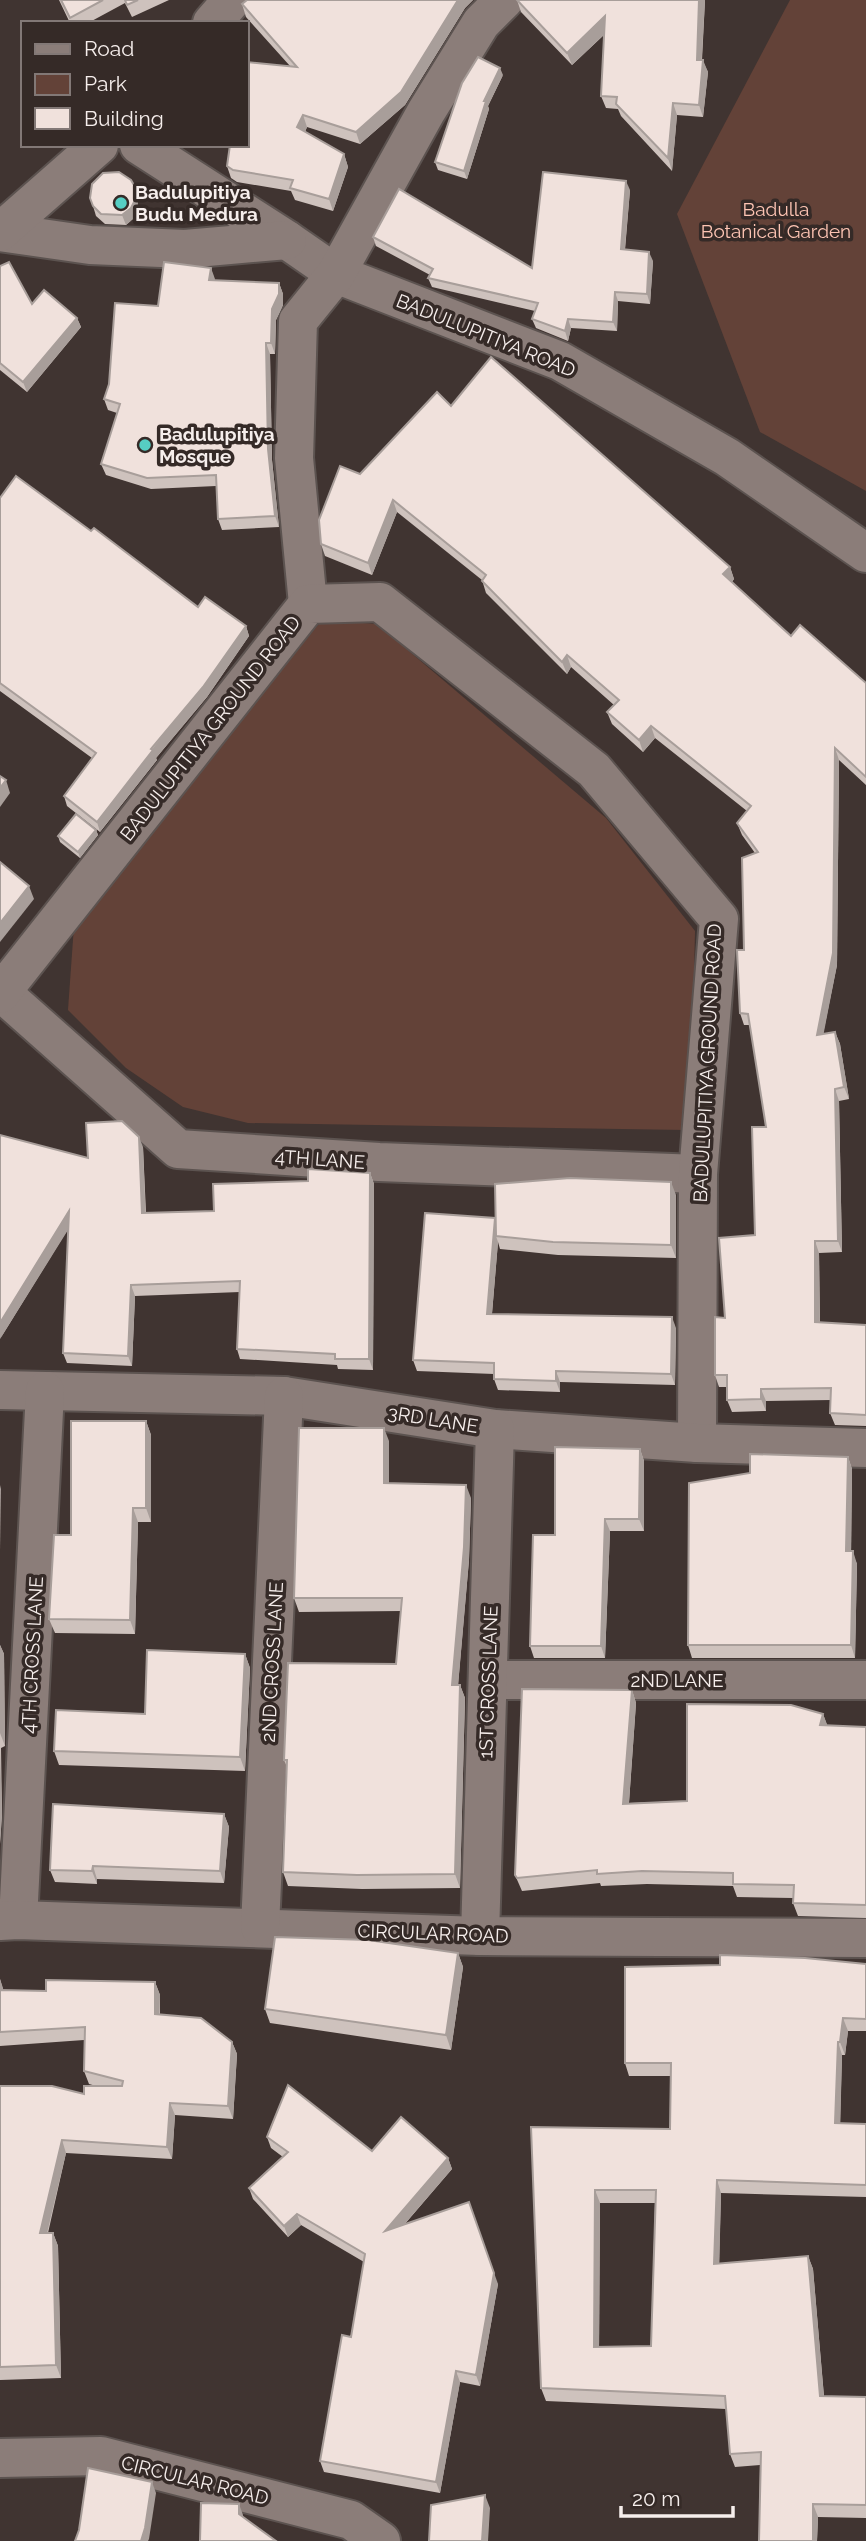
<svg xmlns="http://www.w3.org/2000/svg" width="866" height="2541" viewBox="0 0 866 2541" font-family="Raleway,sans-serif">
	<style>
		.green { fill: #634238 }
		.lines { fill: none; stroke-linecap: round; stroke-linejoin: round }
		.minor-casing { stroke: #5c5350; stroke-width: 42 }
		.tertiary-casing { stroke: #5c5350; stroke-width: 42 }
		.minor { stroke: #8b7d79; stroke-width: 38 }
		.tertiary { stroke: #8b7d79; stroke-width: 38 }
		.wall { fill: #cec2bd; fill-rule: evenodd }
		.shaded-wall { fill: #a89e9a }
		.building { fill: #f0e1dc; stroke: #a89e9a; stroke-width: 2; fill-rule: evenodd }
		.poi-dot { fill: #56cec3; stroke: #352a27; stroke-width: 2.5 }
		.labels { text-anchor: middle; dominant-baseline: central; stroke-width: 7; stroke-linejoin: round; paint-order: stroke }
		.poi-label { font-size: 19px; font-weight: bold; fill: #f6eeec; stroke: #352a27; text-anchor: start }
		.park-label { font-size: 19px; fill: #fdc4b3; stroke: #352a27 }
		.street-label { font-size: 19px; fill: #f6eeec; stroke: #352a27 }
	</style>
	<rect width="100%" height="100%" fill="#403431"/>
	<g class="green">
		<path d="M790,0H866V491L760,432L677,214Z"/>
		<path d="M322,620L377,624L606,818L695,931L691,1094L686,1130L248,1123L183,1107L126,1068L68,1010L74,926Z"/>
	</g>
	<g class="lines">
		<defs>
			<g id="minor">
				<path d="M139,145L287,240L336,274L560,361L727,457L866,553"/>
				<path d="M0,232L90,245L185,249L287,240"/>
				<path d="M308,604L294,458L298,321L336,274L426,112L481,23L504,0"/>
				<path d="M1,992L178,1149L379,1162L698,1174"/>
				<path d="M0,994L308,604L380,602L594,770L719,919L698,1174L697,1443"/>
				<path d="M0,1390L284,1396L495,1429L697,1443L866,1448"/>
				<path d="M488,1680H866"/>
				<path d="M18,1920L45,1391"/>
				<path d="M0,1921L18,1920L480,1936L866,1938"/>
				<path d="M260,1927L284,1396"/>
				<path d="M480,1936L495,1429"/>
				<path d="M0,2458L101,2456L351,2520L381,2541"/>
			</g>
			<g id="tertiary">
				<path d="M212,23L232,0"/>
				<path d="M0,232L99,145"/>
			</g>
		</defs>
		<use href="#minor" class="minor-casing"/>
		<use href="#tertiary" class="tertiary-casing"/>
		<use href="#minor" class="minor"/>
		<use href="#tertiary" class="tertiary"/>
	</g>
	<g class="wall">
		<path d="M59,0H169L132,17L125,3L88,23H70Z"/>
		<path d="M247,0H473L465,8L405,105L360,144L307,127L305,132L344,154L348,167L333,211L295,200L291,191L237,182L231,178L227,166L290,66L246,17L242,4Z"/>
		<path d="M517,0H705L702,60L708,72L703,117L677,115L672,171L621,116L618,109L606,108L601,96L605,34L572,65L521,12Z"/>
		<path d="M503,75L488,106L489,109L467,179L438,170L435,162Z"/>
		<path d="M135,187L138,197L137,212L134,218L126,225L105,224L96,216L93,206Z"/>
		<path d="M630,190L625,250L653,261L650,304L618,301L617,331L571,328L568,341L536,328L532,319L535,311L432,287L428,278L430,275L376,246L373,237L532,268Z"/>
		<path d="M0,266L32,304L77,318L81,327L27,392L0,370Z"/>
		<path d="M211,268L214,280L279,283L283,294V305L276,320L275,354H270L272,460L279,527L222,530L218,519L216,486L151,489L106,475L101,464L117,413L108,410L104,399L158,306Z"/>
		<path d="M451,406L730,567L734,579L732,582L791,636L866,683V785L839,760L837,965L823,1034L835,1032L840,1044L849,1099L839,1101L842,1252L819,1253L820,1322L866,1325V1426L835,1425L830,1413L831,1400L766,1401V1411L732,1412L727,1400V1387H719L715,1375L725,1318L755,1235L766,1127L750,1025H744L740,1013L744,950L755,853L742,835L737,823L747,811L655,738L643,752L612,724L607,712L614,705L571,667L567,674L486,593L482,580L397,512L372,575L325,556L321,544L360,474Z"/>
		<path d="M0,498L91,531L198,607L246,626L249,636L207,697L156,758L157,760L100,832L67,806L64,796L92,758L0,691Z"/>
		<path d="M96,830L98,835L80,858L60,842L58,836Z"/>
		<path d="M143,1147L146,1213L214,1211L308,1181L370,1173L374,1184L373,1370L338,1369L337,1365L240,1359L237,1349L240,1292L135,1296L132,1366L67,1363L63,1353L68,1229L0,1339L88,1158Z"/>
		<path d="M676,1195V1258L558,1255L500,1249L498,1242L492,1314L676,1328L675,1385L560,1382V1392L498,1390L494,1379V1374L417,1371L413,1360L495,1218Z"/>
		<path d="M146,1421L151,1435V1522H138L135,1634L55,1633L49,1619L71,1535Z"/>
		<path d="M389,1441V1483L471,1498L469,1560L458,1685H460L465,1698L460,1888L362,1889L288,1886L283,1872L287,1767L284,1760L396,1664L401,1611L299,1612L294,1598Z"/>
		<path d="M640,1449L644,1461V1531H610L605,1658H534L530,1646L555,1535Z"/>
		<path d="M848,1457L852,1469L851,1551L857,1564L855,1658H692L688,1645Z"/>
		<path d="M0,1645L4,1654L5,1746L1,1748L2,1814L0,1844Z"/>
		<path d="M245,1654L250,1668L245,1771L59,1765L54,1751L145,1714Z"/>
		<path d="M632,1690L636,1703L629,1803L687,1801L823,1714L827,1725L866,1727V1918L798,1916L793,1903V1898L737,1897L733,1886L647,1884L601,1886L600,1883L522,1891L515,1875Z"/>
		<path d="M224,1814L229,1827L224,1883L97,1879V1884L55,1882L50,1870Z"/>
		<path d="M458,1953L463,1967L451,2050L270,2023L265,2009Z"/>
		<path d="M866,1964V2031H848L845,2055H842L840,2123L866,2124V2197L721,2193L719,2264L808,2256L813,2269L824,2396L866,2397V2518L818,2517L817,2541H759L760,2465L735,2467L730,2454L726,2409L546,2401L541,2388L531,2127L670,2129L671,2076H629L625,2063ZM600,2203H655L651,2346H599Z"/>
		<path d="M0,1979L3,1990L46,1991L155,1982L160,1995V2015L232,2042L237,2054L233,2119L175,2115L172,2159L66,2153L48,2233H53L58,2246L61,2378L0,2380V2086L84,2094L96,2086L89,2084L84,2071V2040L0,2046Z"/>
		<path d="M267,2137L372,2151L448,2158L452,2169L404,2225L498,2284L480,2386L460,2382L440,2493L324,2472L320,2461L351,2337L364,2262L301,2225L288,2237L253,2199L249,2188L283,2157L271,2148Z"/>
	</g>
	<g class="shaded-wall">
		<path d="M458,0H473L465,8L405,105L360,144L356,132Z"/>
		<path d="M699,0H705L701,72L697,60Z"/>
		<path d="M605,16L610,29L572,65L567,53Z"/>
		<path d="M703,60L708,72L703,117L699,105Z"/>
		<path d="M500,68L503,75L488,106L489,109L467,179L464,171L484,101Z"/>
		<path d="M673,103L677,115L672,171L668,158Z"/>
		<path d="M303,115L307,127L302,139L297,127Z"/>
		<path d="M344,154L348,167L333,211L329,199Z"/>
		<path d="M626,181L630,190L624,259L621,249Z"/>
		<path d="M135,187L138,197L137,212L134,218L126,225L122,215Z"/>
		<path d="M649,252L653,261L650,304L647,294Z"/>
		<path d="M211,268L215,279L213,291L209,280Z"/>
		<path d="M279,283L283,294V305L276,320L275,354L271,343L272,309Z"/>
		<path d="M615,292L618,301L617,331L613,322Z"/>
		<path d="M77,318L81,327L27,392L23,382Z"/>
		<path d="M568,319L571,328L568,341L565,331Z"/>
		<path d="M266,343L270,354L272,460L279,527L275,516L268,449Z"/>
		<path d="M393,500L397,512L372,575L368,563Z"/>
		<path d="M730,567L734,579L728,586L723,574Z"/>
		<path d="M246,626L249,636L207,697L156,758L157,760L100,832L97,822Z"/>
		<path d="M567,655L571,667L567,674L562,662Z"/>
		<path d="M651,726L655,738L643,752L639,740Z"/>
		<path d="M835,748L839,760L837,965L821,1047L817,1035Z"/>
		<path d="M6,780L10,793L0,807V788Z"/>
		<path d="M96,830L98,835L80,858L78,852Z"/>
		<path d="M29,886L34,899L0,942V923Z"/>
		<path d="M835,1032L840,1044L849,1099L844,1087Z"/>
		<path d="M835,1089L839,1101L842,1252L838,1241Z"/>
		<path d="M139,1137L143,1147L146,1224L142,1213Z"/>
		<path d="M370,1173L374,1184L373,1370L369,1359Z"/>
		<path d="M671,1182L676,1195V1258L671,1245Z"/>
		<path d="M69,1211L73,1222L0,1339V1323Z"/>
		<path d="M495,1218L499,1229L496,1236L498,1242L491,1325L487,1314Z"/>
		<path d="M815,1241L819,1253L820,1334L815,1322Z"/>
		<path d="M131,1285L135,1296L132,1366L128,1356Z"/>
		<path d="M672,1317L676,1328L675,1385L671,1374Z"/>
		<path d="M556,1371L560,1382V1392L556,1381Z"/>
		<path d="M761,1389L766,1401V1411L761,1399Z"/>
		<path d="M146,1421L151,1435V1522L146,1508Z"/>
		<path d="M384,1428L389,1441V1497L384,1483Z"/>
		<path d="M640,1449L644,1461V1531L639,1519Z"/>
		<path d="M848,1457L852,1469L851,1564L846,1551Z"/>
		<path d="M0,1485L1,1489L0,1551Z"/>
		<path d="M466,1485L471,1498L469,1560L457,1698L452,1685Z"/>
		<path d="M133,1508L138,1522L135,1634L130,1620Z"/>
		<path d="M605,1519L610,1531L605,1658L601,1646Z"/>
		<path d="M853,1551L857,1564L855,1658L851,1645Z"/>
		<path d="M0,1645L4,1654L5,1746L0,1733Z"/>
		<path d="M245,1654L250,1668L245,1771L240,1757Z"/>
		<path d="M460,1685L465,1698L460,1888L455,1874Z"/>
		<path d="M632,1690L636,1703L628,1816L623,1804Z"/>
		<path d="M823,1714L828,1727L820,1725Z"/>
		<path d="M0,1746L2,1814L0,1844Z"/>
		<path d="M224,1814L229,1827L224,1883L220,1871Z"/>
		<path d="M93,1866L97,1879V1884L92,1871Z"/>
		<path d="M458,1953L463,1967L451,2050L446,2035Z"/>
		<path d="M0,1979L3,1988L4,2003L0,1993Z"/>
		<path d="M155,1982L160,1995L159,2027L155,2014Z"/>
		<path d="M843,2018L848,2031L845,2055L840,2042Z"/>
		<path d="M232,2042L237,2054L233,2119L228,2106Z"/>
		<path d="M838,2042L842,2055L840,2136L835,2123Z"/>
		<path d="M170,2103L175,2115L172,2159L167,2147Z"/>
		<path d="M62,2140L66,2153L44,2246L40,2233Z"/>
		<path d="M448,2158L452,2169L389,2242L385,2231Z"/>
		<path d="M717,2180L721,2193L719,2277L714,2264Z"/>
		<path d="M595,2190L600,2203L599,2359L594,2347Z"/>
		<path d="M469,2202L498,2284L480,2386L476,2375Z"/>
		<path d="M297,2214L301,2225L288,2237L284,2226Z"/>
		<path d="M53,2233L58,2246L61,2378L56,2365Z"/>
		<path d="M808,2256L813,2269L825,2409L820,2396Z"/>
		<path d="M456,2371L460,2382L440,2493L436,2482Z"/>
		<path d="M152,2482L156,2493L149,2539L148,2541H141Z"/>
		<path d="M485,2495L490,2508L488,2541H482Z"/>
		<path d="M239,2504L243,2515V2525L239,2514Z"/>
		<path d="M813,2504L818,2517L817,2541H813Z"/>
	</g>
	<g class="building">
		<path d="M61,0H103L70,18Z"/>
		<path d="M125,0H138L127,5Z"/>
		<path d="M247,0H458L401,92L356,132L303,115L297,127L344,154L329,199L290,188L293,180L233,170L227,166L230,145H247V62L297,67L242,4Z"/>
		<path d="M517,0H699L697,60H703L699,105L673,103L668,158L616,104L617,97L601,96L605,16L567,53Z"/>
		<path d="M478,57L500,68L484,101H486L464,171L435,162L462,83Z"/>
		<path d="M119,172L131,180L135,187L134,202L131,208L122,215L101,214L93,206L90,198L92,184L103,173Z"/>
		<path d="M543,172L626,181L621,249L649,252L647,294L615,292L613,322L568,319L565,331L532,319L538,303L428,278L433,269L373,237L399,189L532,268Z"/>
		<path d="M9,262L32,304L44,290L77,318L23,382L0,363V266Z"/>
		<path d="M164,262L211,268L209,280L279,283V294L272,309L271,343H266L268,449L275,516L218,519L216,475L147,478L101,464L120,404L104,399L109,384L115,303L158,306Z"/>
		<path d="M491,357L730,567L723,574L791,636L800,625L866,683V777L835,748L833,953L817,1035L835,1032L844,1087L835,1089L838,1241H815V1322L866,1325V1415L830,1413L831,1388L761,1389V1399L727,1400V1375H715V1317L725,1318L719,1238L755,1235L752,1127H766L748,1014L740,1013L737,950H744L742,858L758,852L737,823L751,806L651,726L639,740L607,712L619,700L567,655L562,662L482,581L486,575L393,500L368,563L321,544L319,520L340,466L360,474L437,392L451,406Z"/>
		<path d="M16,476L91,531L94,528L198,607L205,597L246,626L203,687L151,749L153,750L97,822L64,796L96,753L0,683V498Z"/>
		<path d="M0,776L6,780L0,788Z"/>
		<path d="M76,814L96,830L78,852L58,836Z"/>
		<path d="M0,862L29,886L0,923Z"/>
		<path d="M122,1121L139,1137L142,1213L214,1211L213,1184L308,1181V1169L370,1173L369,1359H335V1354L237,1349L240,1281L131,1285L128,1356L63,1353L69,1211L0,1323V1135L88,1158L86,1123Z"/>
		<path d="M570,1178L671,1182V1245L553,1242L496,1236L495,1184Z"/>
		<path d="M425,1213L495,1218L487,1314L672,1317L671,1374L556,1371V1381L494,1379V1363L413,1360Z"/>
		<path d="M71,1421H146V1508H133L130,1620L49,1619L54,1535H71Z"/>
		<path d="M299,1428H384V1483L466,1485L464,1547L452,1685H460L455,1874L357,1875L283,1872L287,1760H284L288,1663L396,1664L402,1598H294Z"/>
		<path d="M555,1447L640,1449L639,1519H605L601,1646H530L533,1535H555Z"/>
		<path d="M750,1454L848,1457L846,1551H853L851,1645H688L689,1483L750,1473Z"/>
		<path d="M147,1650L245,1654L240,1757L54,1751L56,1710L145,1714Z"/>
		<path d="M522,1689L632,1690L623,1804L687,1801V1704L791,1705L823,1714L820,1725L866,1727V1905L793,1903L794,1885L733,1884V1873L642,1871L597,1874V1870L517,1878L515,1875Z"/>
		<path d="M53,1804L224,1814L220,1871L93,1866L92,1871L50,1870Z"/>
		<path d="M275,1937L368,1940L458,1953L446,2035L265,2009Z"/>
		<path d="M720,1955L805,1958L866,1964V2019L843,2018L840,2042H838L835,2123L866,2124V2185L717,2180L714,2264L808,2256L820,2396L866,2397V2505L813,2504V2541H759L761,2452L730,2454L725,2396L541,2388L531,2127L670,2129L671,2063H625V1967L720,1965ZM595,2190H656L651,2346L594,2347Z"/>
		<path d="M46,1980L155,1982V2014L201,2018L232,2042L228,2106L170,2103L167,2147L62,2140L40,2233H53L56,2365L0,2367V2086H52L84,2094V2086H122L123,2081L84,2071L85,2027L0,2032V1990L46,1991Z"/>
		<path d="M288,2085L372,2151L401,2117L448,2158L385,2231L469,2202L494,2273L476,2375L456,2371L436,2482L320,2461L342,2335L351,2337L365,2254L297,2214L284,2226L249,2188L288,2152L267,2137Z"/>
		<path d="M88,2468L152,2482L145,2528L141,2541H75L79,2530Z"/>
		<path d="M485,2495L482,2541H429L431,2505Z"/>
		<path d="M201,2503L239,2504V2514L276,2541H200Z"/>
	</g>
	<g class="poi-dot">
		<circle cx="121" cy="203" r="7"/>
		<circle cx="145" cy="445" r="7"/>
	</g>
	<g class="labels">
		<g class="poi-label">
			<text x="135" y="192">Badulupitiya<tspan x="135" dy="22">Budu Medura</tspan></text>
			<text x="159" y="434">Badulupitiya<tspan x="159" dy="22">Mosque</tspan></text>
		</g>
		<g class="park-label">
			<text x="776" y="209">Badulla<tspan x="776" dy="22">Botanical Garden</tspan></text>
		</g>
		<g class="street-label">
			<text transform="translate(486 335) rotate(22)">BADULUPITIYA ROAD</text>
			<text transform="translate(210 728) rotate(-52)">BADULUPITIYA GROUND ROAD</text>
			<text transform="translate(707 1063) rotate(-87)">BADULUPITIYA GROUND ROAD</text>
			<text transform="translate(320 1159) rotate(4)">4TH LANE</text>
			<text transform="translate(433 1419) rotate(9)">3RD LANE</text>
			<text transform="translate(32 1655) rotate(-87)">4TH CROSS LANE</text>
			<text transform="translate(272 1662) rotate(-87)">2ND CROSS LANE</text>
			<text x="677" y="1680">2ND LANE</text>
			<text transform="translate(488 1682) rotate(-88)">1ST CROSS LANE</text>
			<text transform="translate(433 1933) rotate(2)">CIRCULAR ROAD</text>
			<text transform="translate(195 2480) rotate(14)">CIRCULAR ROAD</text>
		</g>
	</g>
	<rect x="21" y="21" width="228" height="126" fill="#352a27" stroke="#827876" stroke-width="2"/>
	<rect x="35" y="44" width="35" height="10" fill="#8b7d79" stroke="#827876" stroke-width="2"/>
	<text x="84" y="56" font-size="21" fill="#f6eeec">Road</text>
	<rect x="35" y="74" width="35" height="21" fill="#634238" stroke="#827876" stroke-width="2"/>
	<text x="84" y="91" font-size="21" fill="#f6eeec">Park</text>
	<rect x="35" y="108" width="35" height="21" fill="#f0e1dc" stroke="#827876" stroke-width="2"/>
	<text x="84" y="126" font-size="21" fill="#f6eeec">Building</text>
	<path d="M621 2506v10h112v-10" fill="none" stroke="#f6eeec" stroke-width="3.5"/>
	<text x="632" y="2506" font-size="21" fill="#f6eeec" stroke="#352a27" stroke-width="5" paint-order="stroke">20 m</text>
</svg>
